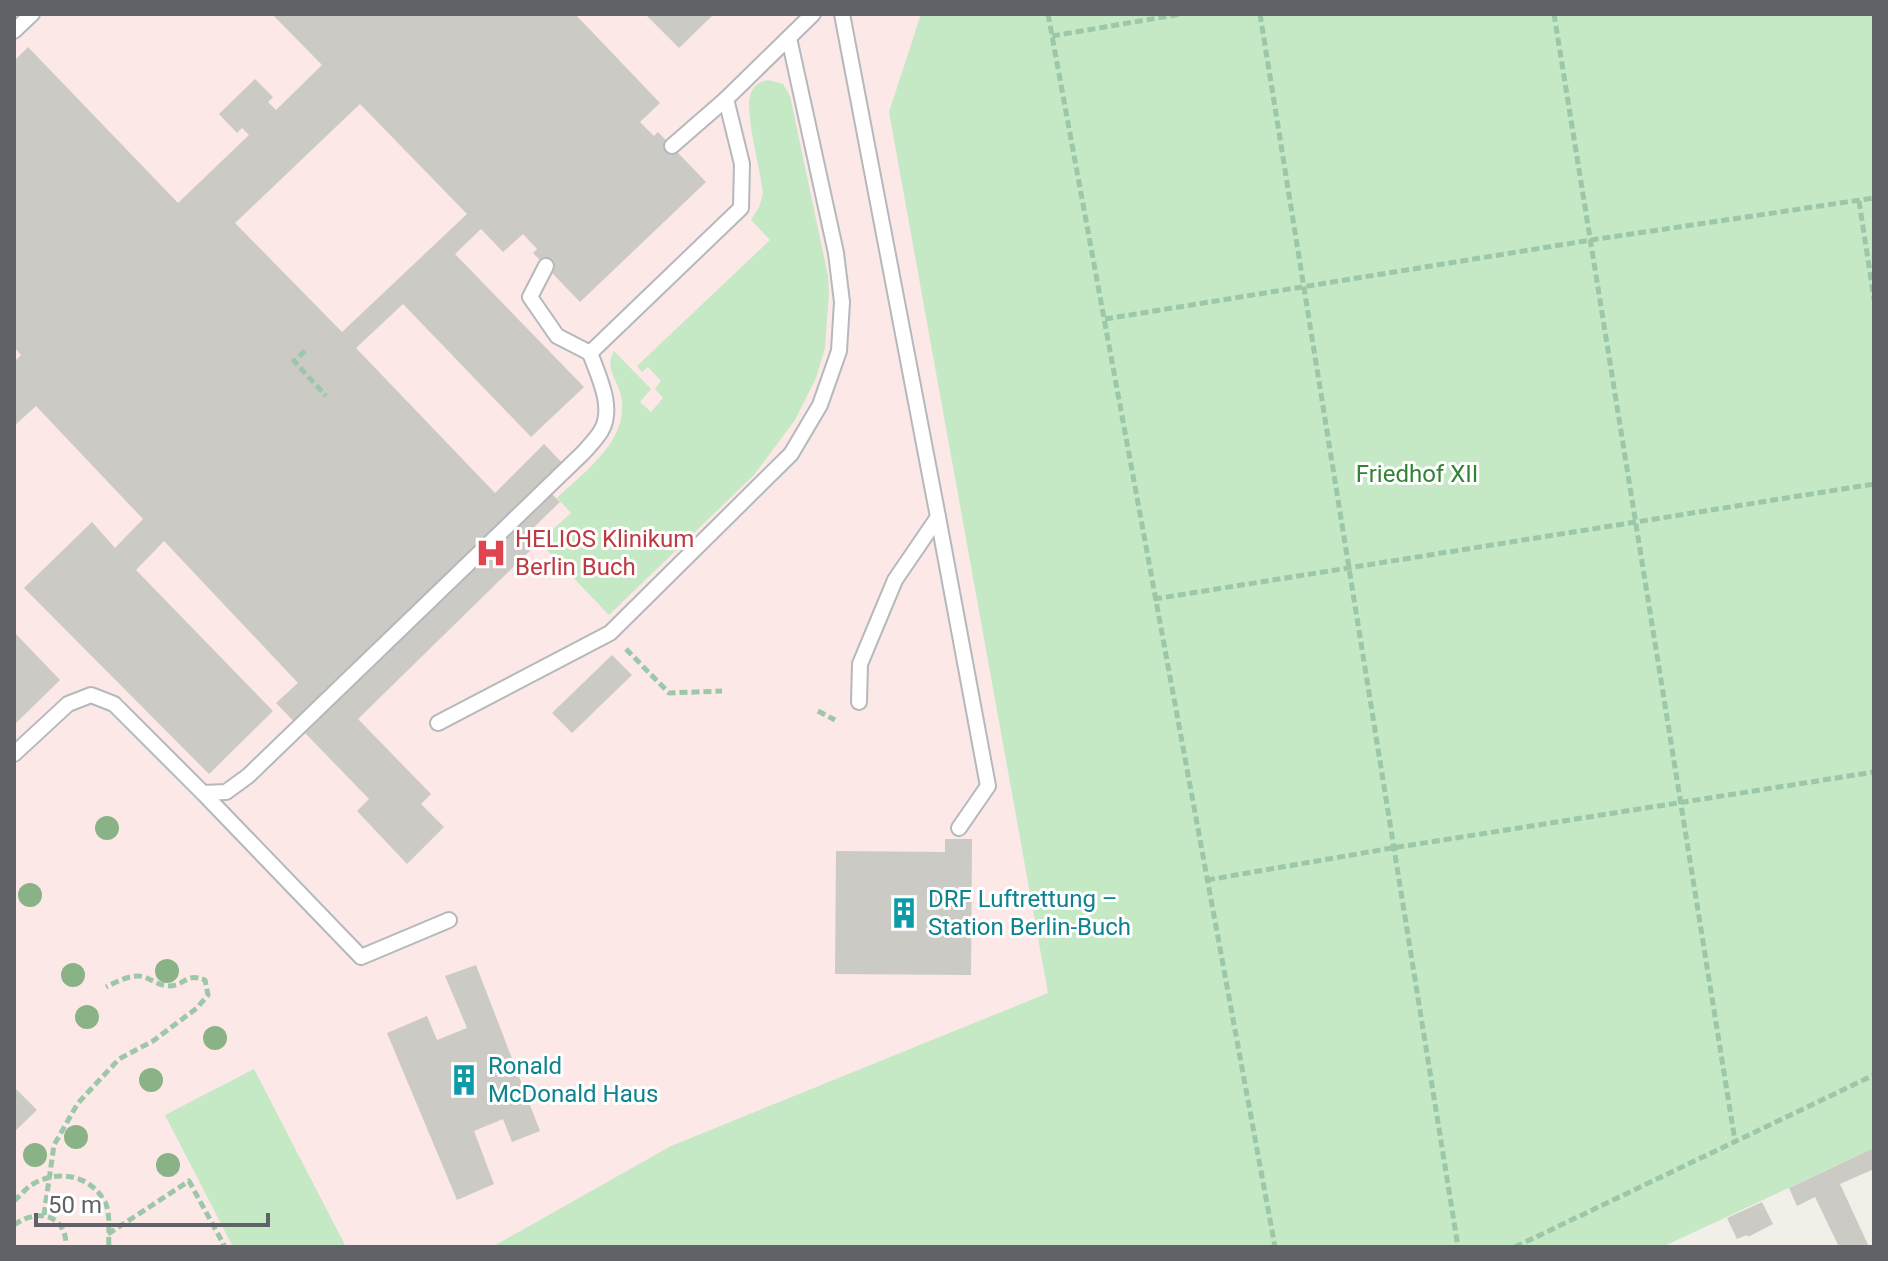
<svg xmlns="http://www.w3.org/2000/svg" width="1888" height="1261" viewBox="0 0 1888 1261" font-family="Roboto,sans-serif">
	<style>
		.medical { fill: #fce8e6 }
		.green { fill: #c5e8c5 }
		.building { fill: #cccac5; fill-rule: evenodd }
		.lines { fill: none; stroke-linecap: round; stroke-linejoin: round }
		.service-casing { stroke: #b5b8bc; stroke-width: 18 }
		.path { stroke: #9cc7a9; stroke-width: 5; stroke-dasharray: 8 4; stroke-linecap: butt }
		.service { stroke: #fff; stroke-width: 14 }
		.tree { fill: #89b387 }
		.labels { text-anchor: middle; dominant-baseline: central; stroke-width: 6; stroke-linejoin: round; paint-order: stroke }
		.park-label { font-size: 24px; fill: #348238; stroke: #fff }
		.health-label { font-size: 24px; fill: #be3a42; stroke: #fff; text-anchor: start }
		.culture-label { font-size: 24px; fill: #0d838f; stroke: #fff; text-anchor: start }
	</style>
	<rect width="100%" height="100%" fill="#f1efe8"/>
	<path class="medical" d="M14,14H921L889,112L1048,993L671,1146L492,1247H14Z"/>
	<g class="green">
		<path d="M921,14H1874V1148L1662,1247H492L671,1146L1048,993L889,112Z"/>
		<path d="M768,80L783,84L790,96L828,276L829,293L825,348L816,378L795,420L754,475L609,615L539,542L571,513L557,498C586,470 633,438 620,392C615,376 605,368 614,351L651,389L640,402L651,412L663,398L655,389L661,381L648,367L642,372L637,366L770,240L751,220L759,207L763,194C761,171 745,115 750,96C752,87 758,82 768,80Z"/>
		<path d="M254,1069L346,1247H233L165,1115Z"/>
	</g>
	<g class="building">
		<path d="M272,14H575L660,103L640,122L654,136L658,132L706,182L580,302L533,253L537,249L523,234L503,252L481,229L455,254L584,387L531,437L403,304L356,348L495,493L544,444L572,473L551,493L560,502L529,532L539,542L358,719L431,794L421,804L444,827L407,864L357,811L369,799L276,703L298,683L164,541L136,570L273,711L209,774L24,588L92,522L115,548L143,519L36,406L14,426V362L21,355L14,347V61L28,47L178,203L249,135L242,128L237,133L219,114L255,79L273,97L268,102L276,110L322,65ZM360,104L467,214L342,332L235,223Z"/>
		<path d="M645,14H714L679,48Z"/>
		<path d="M14,632L60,680L14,725Z"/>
		<path d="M612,655L632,675L572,733L552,713Z"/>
		<path d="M945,839H972L971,975L835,974L836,851L945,852Z"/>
		<path d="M476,965L540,1131L512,1142L503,1119L474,1131L494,1184L457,1200L387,1033L427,1016L437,1040L467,1028L445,976Z"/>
		<path d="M14,1087L37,1110L14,1132Z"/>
		<path d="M1874,1148V1169L1840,1184L1869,1247H1839L1815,1197L1797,1206L1789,1188Z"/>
		<path d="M1762,1202L1773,1224L1748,1237L1747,1235L1737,1239L1727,1218Z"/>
	</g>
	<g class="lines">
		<defs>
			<g id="service">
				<path d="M842,14L938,517L895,580L860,664L859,702"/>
				<path d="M14,31L32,14"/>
				<path d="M672,146L726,99L813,14"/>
				<path d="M546,266L530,297L557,336L590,353"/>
				<path d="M938,517L988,786L959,828"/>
				<path d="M438,723L610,633L791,454L820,405L839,351L842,302L836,253L789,38"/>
				<path d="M14,754L68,704L91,695L114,704L203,793L226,792L248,776L584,452C590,445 597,438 601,431C615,408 598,375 590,353L741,208L742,164L726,99"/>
				<path d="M203,793L361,957L449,920"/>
			</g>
		</defs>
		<use href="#service" class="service-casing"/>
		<g class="path">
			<path d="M1048,14L1275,1247"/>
			<path d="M1260,14L1458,1247"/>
			<path d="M1554,14L1735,1141"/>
			<path d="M1052,36L1181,14"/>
			<path d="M1859,201L1874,299"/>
			<path d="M1105,319L1591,240L1874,198"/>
			<path d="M305,351L294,361L326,396"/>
			<path d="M1154,599L1874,484"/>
			<path d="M626,649L669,693L722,691"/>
			<path d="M818,711L835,720"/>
			<path d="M1207,880L1392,848L1874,772"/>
			<path d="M14,1201C20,1196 26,1188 33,1184C59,1169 90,1175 105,1202C111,1213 108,1234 109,1247"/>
			<path d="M44,1215L54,1145L78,1103L119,1059L153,1041L197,1008L208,995L205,980C185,972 186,986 168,986C158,985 153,980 144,977C133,973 116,982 106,987"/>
			<path d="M14,1225C37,1208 67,1214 66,1247"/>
			<path d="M108,1234L189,1181L224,1245L221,1247"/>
			<path d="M1515,1247L1874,1075"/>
		</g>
		<use href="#service" class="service"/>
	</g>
	<g class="tree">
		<circle cx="107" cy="828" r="12"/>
		<circle cx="30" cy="895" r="12"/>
		<circle cx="167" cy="971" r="12"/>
		<circle cx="73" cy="975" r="12"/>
		<circle cx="87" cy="1017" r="12"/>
		<circle cx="215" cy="1038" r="12"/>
		<circle cx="151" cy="1080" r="12"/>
		<circle cx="76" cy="1137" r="12"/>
		<circle cx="35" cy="1155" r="12"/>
		<circle cx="168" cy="1165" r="12"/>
	</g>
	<defs>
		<symbol id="hospital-bare" viewBox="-9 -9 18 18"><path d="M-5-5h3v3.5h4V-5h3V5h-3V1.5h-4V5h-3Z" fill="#e0444e" stroke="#fff" stroke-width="2.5" paint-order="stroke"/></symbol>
		<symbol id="building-bare" viewBox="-9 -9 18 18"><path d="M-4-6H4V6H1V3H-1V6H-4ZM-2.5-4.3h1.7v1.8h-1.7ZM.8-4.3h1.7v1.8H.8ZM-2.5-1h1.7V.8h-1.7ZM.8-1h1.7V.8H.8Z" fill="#0f9aa8" stroke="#fff" stroke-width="2.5" paint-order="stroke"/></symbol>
	</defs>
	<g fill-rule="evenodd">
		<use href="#hospital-bare" x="469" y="531" width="44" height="44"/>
		<use href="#building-bare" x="882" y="891" width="44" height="44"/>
		<use href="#building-bare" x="442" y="1058" width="44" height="44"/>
	</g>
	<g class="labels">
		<g class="park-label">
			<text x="1417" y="474">Friedhof XII</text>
		</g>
		<g class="health-label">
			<text x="515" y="539">HELIOS Klinikum<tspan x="515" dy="28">Berlin Buch</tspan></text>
		</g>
		<g class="culture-label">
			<text x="928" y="899">DRF Luftrettung –<tspan x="928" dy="28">Station Berlin-Buch</tspan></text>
			<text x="488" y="1066">Ronald<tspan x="488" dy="28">McDonald Haus</tspan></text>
		</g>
	</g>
	<rect width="1888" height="1261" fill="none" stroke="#5f6368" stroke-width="32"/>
	<path d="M36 1213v12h232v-12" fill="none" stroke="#5f6368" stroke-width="4"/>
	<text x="48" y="1213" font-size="24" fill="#5f6368" stroke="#ffffff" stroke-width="6" paint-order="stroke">50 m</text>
</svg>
